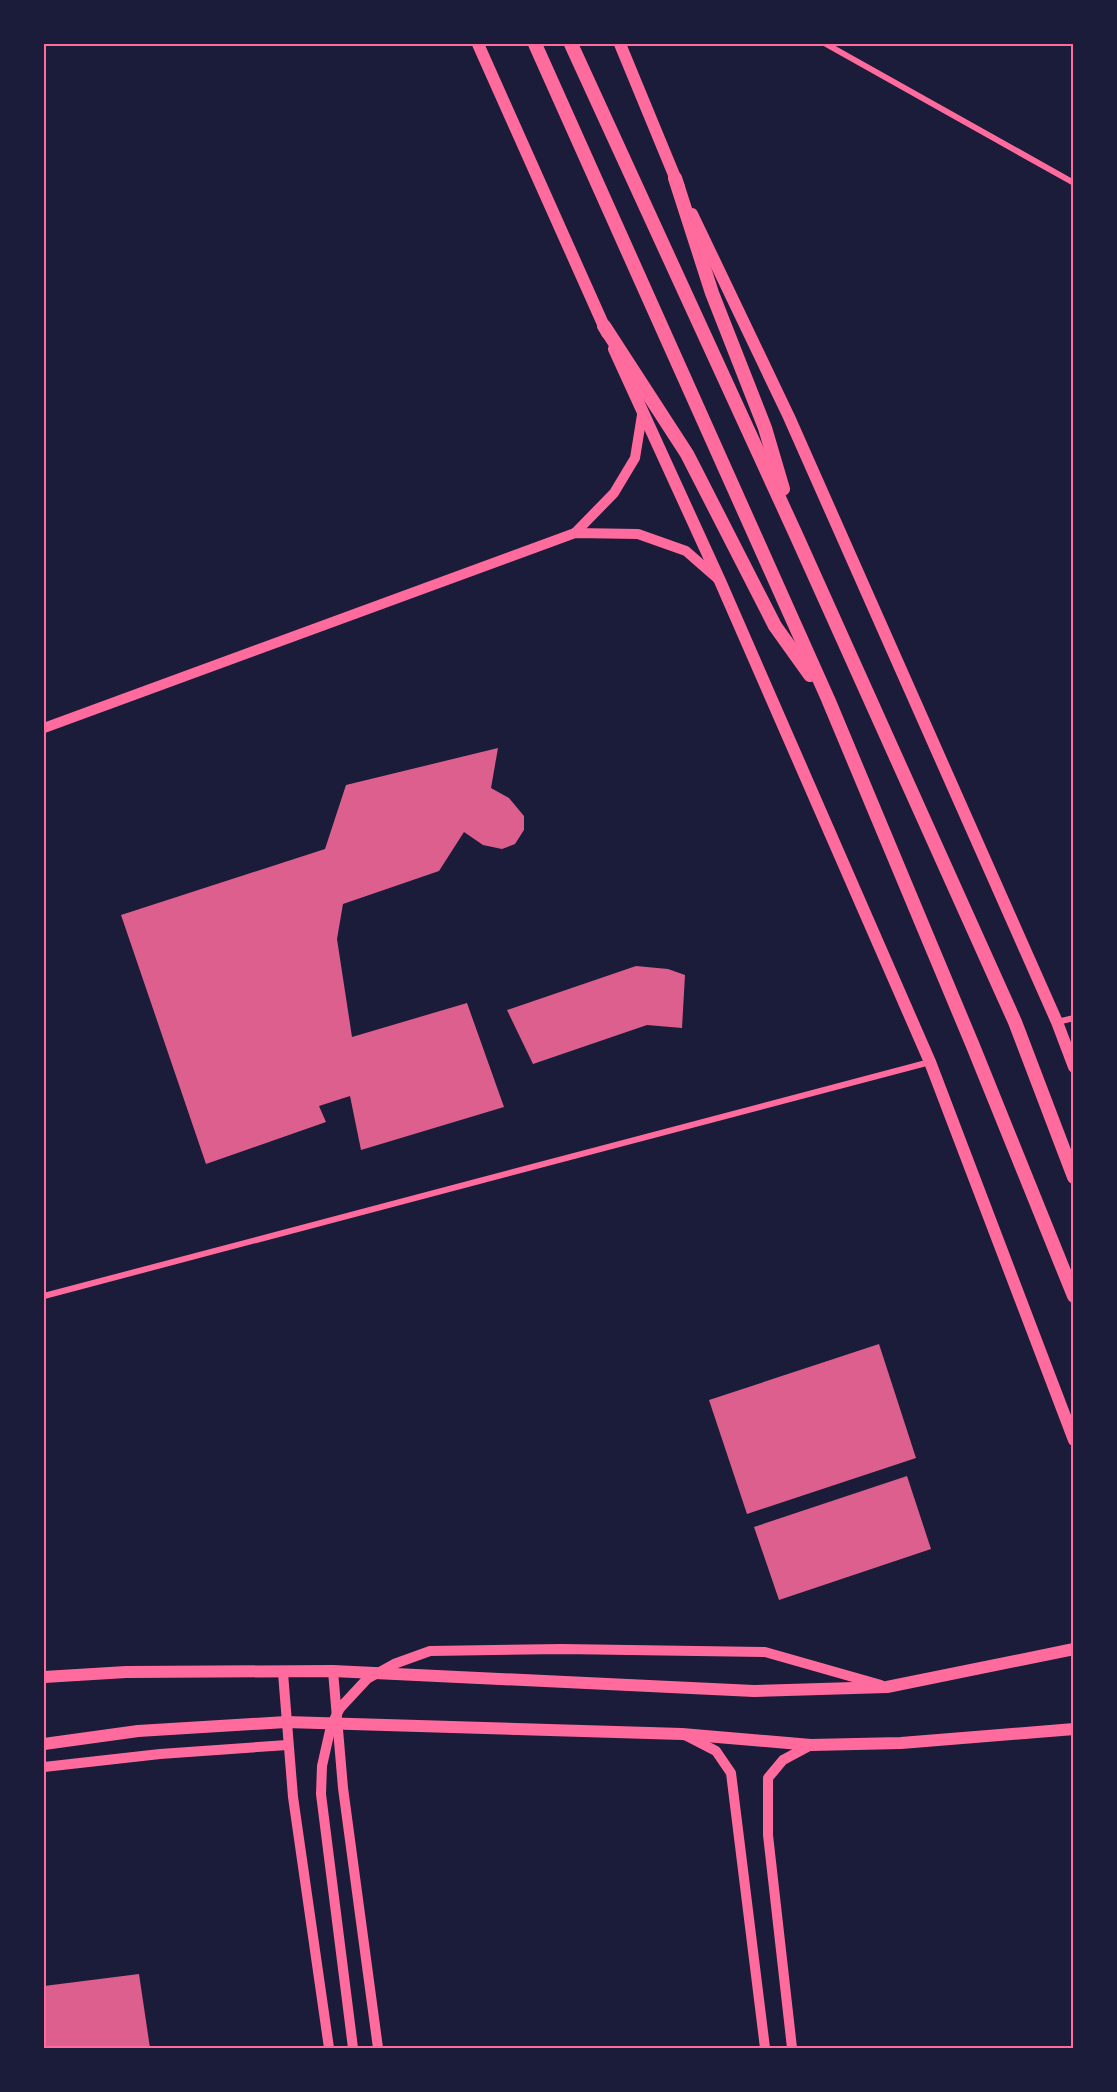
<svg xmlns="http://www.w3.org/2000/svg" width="1117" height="2092" viewBox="0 0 1117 2092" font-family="Cabin,sans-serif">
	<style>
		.building { fill: #dd5f8e }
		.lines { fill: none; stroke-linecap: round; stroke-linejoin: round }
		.minor { stroke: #ff6b9d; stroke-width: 6 }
		.tertiary { stroke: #ff6b9d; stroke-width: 10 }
		.secondary { stroke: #ff6b9d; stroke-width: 10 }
		.primary { stroke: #ff6b9d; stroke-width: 12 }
		.trunk { stroke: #ff6b9d; stroke-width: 14 }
		.neatline { fill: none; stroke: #ff6b9d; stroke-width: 2 }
	</style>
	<rect width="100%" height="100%" fill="#1b1b3a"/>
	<g class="building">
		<path d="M498,748L491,788L509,798L524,816V830L515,844L502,849L483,845L464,832L439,871L343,904L337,939L352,1037L467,1003L504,1107L361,1150L350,1096L319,1106L326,1122L206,1164L121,915L325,849L346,785Z"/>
		<path d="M636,966L668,969L685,975L682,1028L647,1025L533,1064L507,1010Z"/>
		<path d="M879,1344L916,1458L747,1514L709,1400Z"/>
		<path d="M907,1476L931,1549L779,1600L754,1527Z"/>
		<path d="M139,1974L150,2048H44V1986Z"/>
	</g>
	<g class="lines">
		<g class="minor">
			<path d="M826,44L1074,183"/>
			<path d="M1057,1022L1074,1018"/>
			<path d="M44,1296L930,1062"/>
		</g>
		<g class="tertiary">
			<path d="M575,533L614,493L635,458L642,415"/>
			<path d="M44,728L575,533L638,534L686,551L718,579"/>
			<path d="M333,1671L343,1788L378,2048"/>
			<path d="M283,1673L293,1797L329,2048"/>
			<path d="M44,1767L160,1754L287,1745"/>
			<path d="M353,2048L321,1794L322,1766L331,1726L340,1708L367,1679L394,1664L430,1651L562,1649L765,1652L881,1685"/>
		</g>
		<g class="secondary">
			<path d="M685,1735L716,1751L731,1773L765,2048"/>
			<path d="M792,2048L768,1835V1778L783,1760L811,1745"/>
		</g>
		<g class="primary">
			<path d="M478,44L607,333"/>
			<path d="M620,44L679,187"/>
			<path d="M692,214L789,417L1057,1022L1074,1067"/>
			<path d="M614,349L720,581L930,1062L1074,1440"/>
			<path d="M44,1677L126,1672L333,1671L754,1691L887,1687L1074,1649"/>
			<path d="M44,1744L138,1731L286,1722L682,1734L811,1745L901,1743L1074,1729"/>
		</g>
		<g class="trunk">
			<path d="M535,44L828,699L973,1046L1074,1296"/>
			<path d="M571,44L797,537L1015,1022L1074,1177"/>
			<path d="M675,178L712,293L765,428L783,489"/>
			<path d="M604,326L687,454L775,626L810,675"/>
		</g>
	</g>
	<rect width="1117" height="2092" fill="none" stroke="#1b1b3a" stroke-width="90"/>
	<rect x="45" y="45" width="1027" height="2002" class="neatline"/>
</svg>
